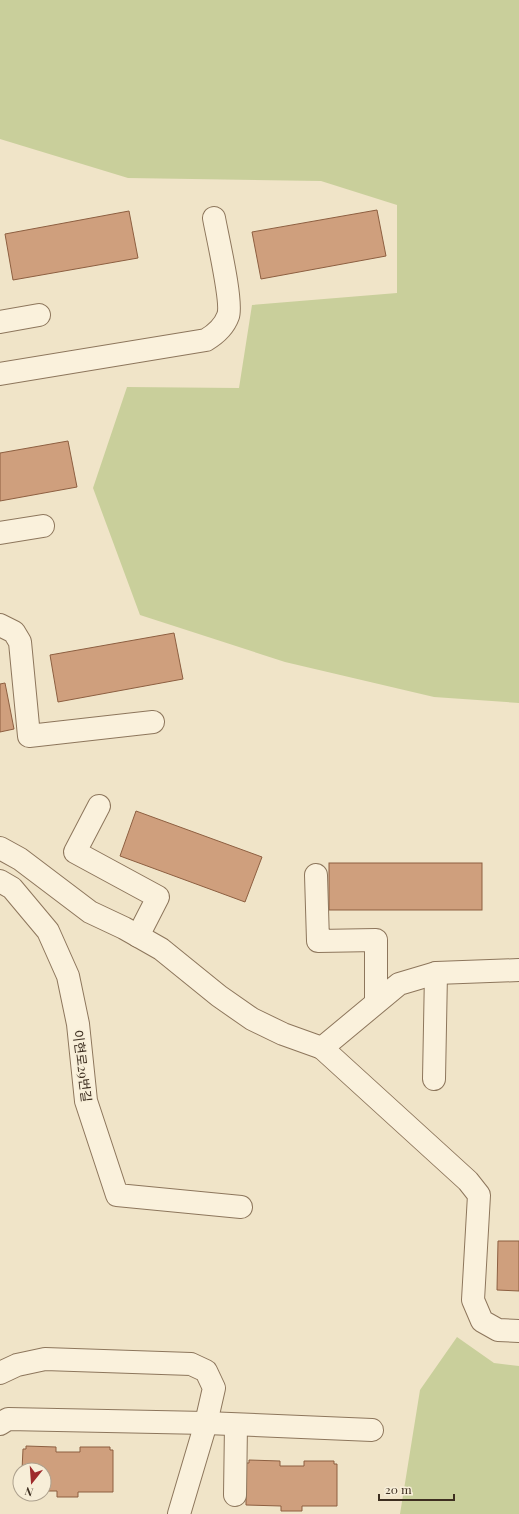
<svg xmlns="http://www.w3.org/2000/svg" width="519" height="1514" viewBox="0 0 519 1514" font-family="'Playfair Display','Noto Sans KR',serif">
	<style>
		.green { fill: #c9cf9b }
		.building { fill: #cf9f7d; stroke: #8d5f41 }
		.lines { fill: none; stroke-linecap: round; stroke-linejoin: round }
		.minor-casing { stroke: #8d765c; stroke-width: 24 }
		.minor { stroke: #faf1dc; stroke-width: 22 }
		.labels { text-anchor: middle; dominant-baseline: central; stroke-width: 3; stroke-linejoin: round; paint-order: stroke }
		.street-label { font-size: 13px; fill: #3d2e20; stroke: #f7eed8 }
	</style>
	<rect width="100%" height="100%" fill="#f0e4c8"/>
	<g class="green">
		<path d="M0,0H519V703L434,697L285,662L140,615L93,488L127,387L239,388L252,305L397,293V205L321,181L128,178L0,139Z"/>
		<path d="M457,1337L494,1363L519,1366V1514H400L420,1390Z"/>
	</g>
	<g class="building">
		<path d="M377,210L386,256L261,279L252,232Z"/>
		<path d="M129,211L138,258L13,280L5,234Z"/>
		<path d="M68,441L77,487L0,501V453Z"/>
		<path d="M174,633L183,679L58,702L50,655Z"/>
		<path d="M5,683L14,729L0,732V684Z"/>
		<path d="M136,811L262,857L245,902L120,856Z"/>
		<rect x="329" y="863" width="153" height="47"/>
		<path d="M498,1241H519V1291L497,1290Z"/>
		<path d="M26,1446L56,1447V1452H80V1447H110V1450H113V1492H78V1497H57V1491H44V1470H22L23,1449H26Z"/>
		<path d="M249,1460L280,1461V1466H304V1461H334V1464H337V1506H302V1511H281V1506L246,1505V1463H249Z"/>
	</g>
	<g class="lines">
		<defs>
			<g id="minor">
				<path d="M0,322L39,315"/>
				<path d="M0,374L206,340C216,334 224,327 228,316C233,303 217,235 214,218"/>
				<path d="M0,533L43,526"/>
				<path d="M0,625L14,632L20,642L29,736L153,722"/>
				<path d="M99,806L75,852L158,897L138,936"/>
				<path d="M0,848L20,859L90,912L124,928L161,949L219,996L252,1019L283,1034L322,1048L399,984L436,973L519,970"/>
				<path d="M316,875L318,941L376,940V1002"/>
				<path d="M0,881L12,888L48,931L68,976L78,1024L86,1101L117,1195L241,1207"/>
				<path d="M322,1048L468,1181L479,1195L473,1300L482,1321L498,1330L519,1331"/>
				<path d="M434,1079L436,973"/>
				<path d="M0,1373L17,1365L45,1359L191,1364L206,1371L214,1388L206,1423L179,1514"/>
				<path d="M0,1424L8,1419L206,1423L372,1430"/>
				<path d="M235,1495L236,1425"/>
			</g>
		</defs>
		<use href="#minor" class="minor-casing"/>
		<use href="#minor" class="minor"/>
	</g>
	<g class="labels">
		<g class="street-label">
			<text transform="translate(83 1066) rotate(83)">이현로29번길</text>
		</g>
	</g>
	<g transform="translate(32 1482) rotate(197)"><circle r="19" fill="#f7eed8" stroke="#ada18e"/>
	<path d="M0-3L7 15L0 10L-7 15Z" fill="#9e2a2b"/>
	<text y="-6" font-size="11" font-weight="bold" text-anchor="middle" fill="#3d2e20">N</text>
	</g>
	<path d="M379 1494v6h75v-6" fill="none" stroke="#3d2e20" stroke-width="2"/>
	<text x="385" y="1494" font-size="12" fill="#3d2e20" stroke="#f7eed8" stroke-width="3" paint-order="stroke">20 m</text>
</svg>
